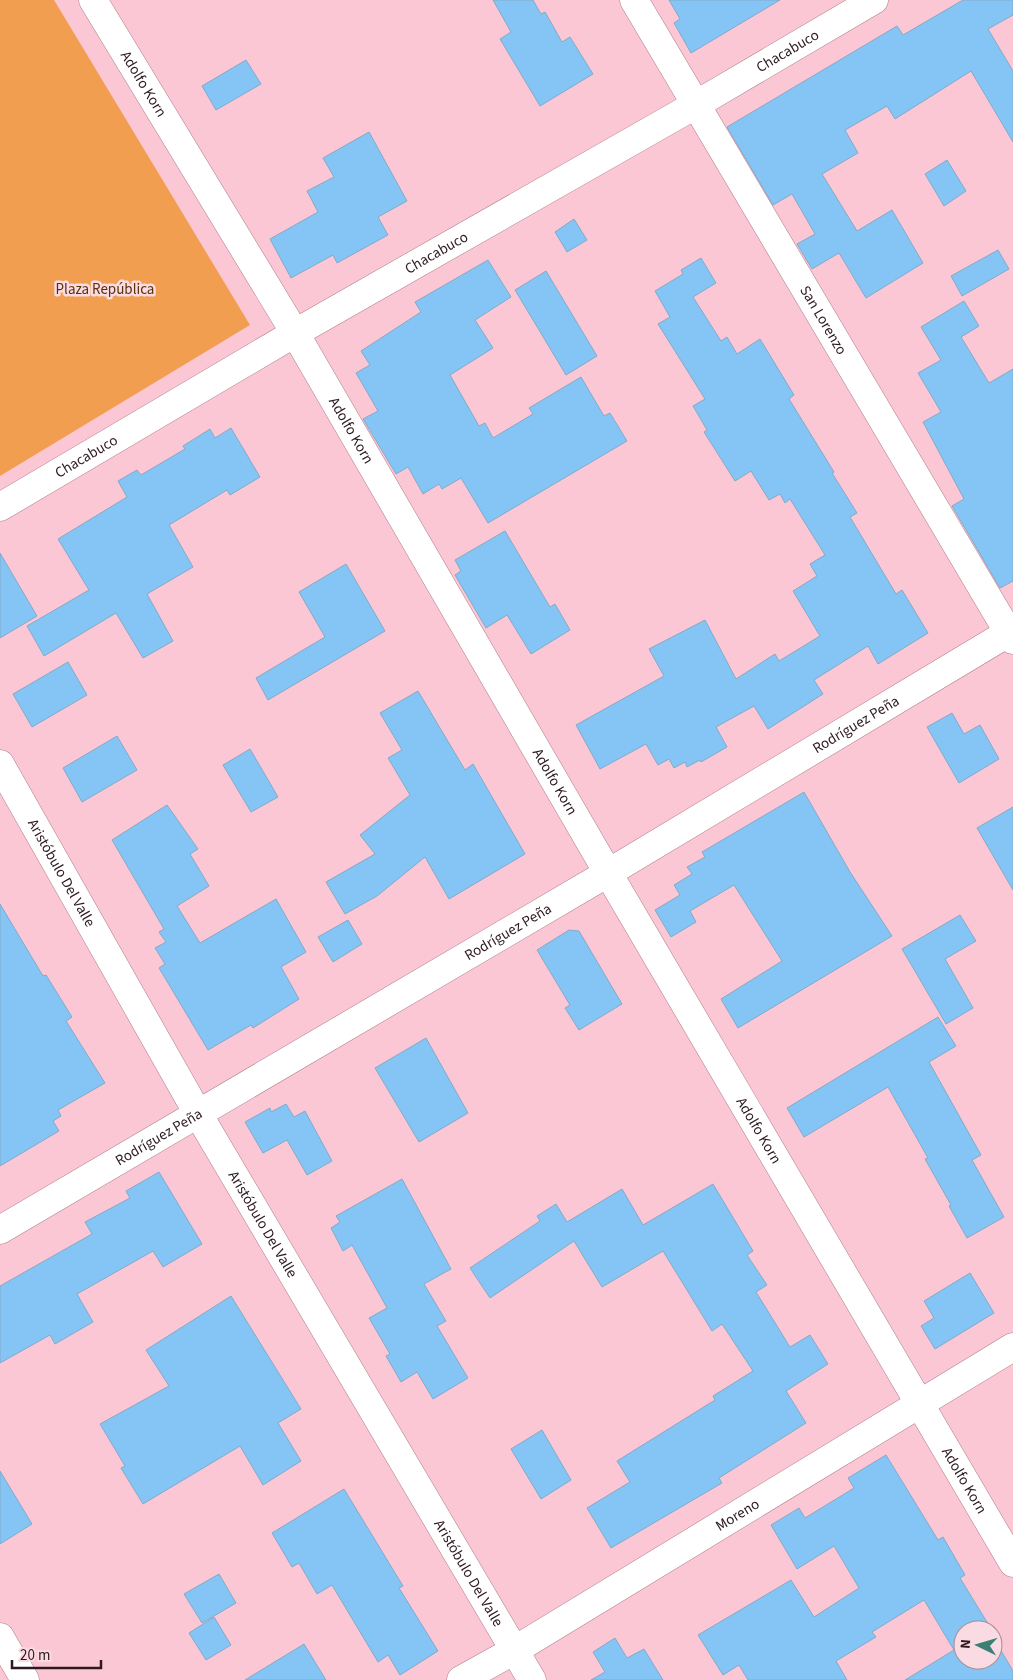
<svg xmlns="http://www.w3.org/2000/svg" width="1013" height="1680" viewBox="0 0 1013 1680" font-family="'Source Sans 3',sans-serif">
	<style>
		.green { fill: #f29e50 }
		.building { fill: #84c5f5; stroke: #82aac9 }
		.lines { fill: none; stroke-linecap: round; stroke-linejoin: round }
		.minor-casing { stroke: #ae7e8b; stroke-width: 29 }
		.minor { stroke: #fff; stroke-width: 28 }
		.labels { text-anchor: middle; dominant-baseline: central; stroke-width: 5; stroke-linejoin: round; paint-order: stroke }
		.street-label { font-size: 15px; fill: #2d1a20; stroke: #fbdbe3 }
		.park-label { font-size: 15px; fill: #573108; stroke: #fbdbe3 }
	</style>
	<rect width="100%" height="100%" fill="#fcc7d5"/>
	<path class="green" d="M0,0H54L250,325L0,476Z"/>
	<g class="building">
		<path d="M493,0H533L541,14L545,12L562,42L570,37L593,74L540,106L500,39L511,32Z"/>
		<path d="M669,0H780L691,53L674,23L680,19Z"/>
		<path d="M963,0H1013V15L988,29L1013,71V142L971,71L895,119L887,106L845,130L858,153L822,174L857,231L892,210L923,263L866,298L839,253L812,269L797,244L815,234L792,194L773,205L727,127L897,26L903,35Z"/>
		<path d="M246,60L261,84L216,110L202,86Z"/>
		<path d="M369,132L407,201L378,217L388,235L337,263L333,255L291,278L270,239L318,212L307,191L334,177L323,158Z"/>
		<path d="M947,160L966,191L944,206L925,174Z"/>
		<path d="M574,219L587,240L567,252L555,232Z"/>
		<path d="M998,250L1009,269L962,296L951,276Z"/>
		<path d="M701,258L716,283L693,297L721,341L727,337L737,354L760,339L794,395L789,399L834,472L832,473L857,513L850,517L896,594L902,590L928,633L878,664L868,646L814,680L823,694L768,729L754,706L716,727L727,747L701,762L700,760L687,767L685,762L674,768L669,759L658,765L646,744L600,769L576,725L664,676L649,649L705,620L736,679L775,654L779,661L820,636L793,591L817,576L810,564L825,555L790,499L785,503L780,494L769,500L751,471L735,481L704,432L707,430L693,406L705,399L658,324L670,317L655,291L683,274L681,270Z"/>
		<path d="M488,260L511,297L475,320L493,348L450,375L479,426L485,423L493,438L533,414L529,408L581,377L604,416L610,413L627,441L488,523L461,478L442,489L439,484L423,494L408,467L396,474L363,419L378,411L356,373L370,365L361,351L421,312L415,302Z"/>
		<path d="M546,271L597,356L566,375L515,290Z"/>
		<path d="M964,301L979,326L961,337L989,383L1013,369V581L1000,588L952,506L964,499L923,422L941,412L918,373L941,360L921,327Z"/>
		<path d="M231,428L260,477L230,495L227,490L169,525L193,567L147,594L173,641L143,658L116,613L44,656L27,626L89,590L58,539L127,497L118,481L137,470L141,475L185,449L183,446L210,429L215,438Z"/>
		<path d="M505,531L550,607L555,604L570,630L531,654L507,615L486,628L455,575L461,571L455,560Z"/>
		<path d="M0,553L37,616L0,638Z"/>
		<path d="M346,564L385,631L268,700L256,678L325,637L299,592Z"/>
		<path d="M68,662L87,695L32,727L13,694Z"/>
		<path d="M418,691L465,770L473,764L525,854L449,899L425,857L377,896L345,914L326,882L375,854L360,835L410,795L388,758L402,750L380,713Z"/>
		<path d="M952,713L964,734L980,725L999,759L959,783L927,727Z"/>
		<path d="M117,736L137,770L82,802L63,768Z"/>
		<path d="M250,749L278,797L251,812L223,765Z"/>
		<path d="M804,792L850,872L892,936L738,1028L721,999L782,961L734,885L690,911L696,922L671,937L655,910L680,895L674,885L692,874L687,867L705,857L702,852Z"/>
		<path d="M167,805L198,849L190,854L209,886L177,906L200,943L276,899L306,952L281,967L299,999L253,1028L251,1025L208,1050L159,968L165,964L155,948L166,942L159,932L164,929L112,840Z"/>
		<path d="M1013,807V890L977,828Z"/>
		<path d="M0,904L43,976L46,975L72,1017L66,1021L105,1083L58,1110L61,1116L53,1121L59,1131L0,1166Z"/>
		<path d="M960,915L976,941L945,959L973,1008L946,1024L902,949Z"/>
		<path d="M348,920L362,944L333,962L318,937Z"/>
		<path d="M569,930L579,931L622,1004L579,1030L565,1008L570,1005L537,950Z"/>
		<path d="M938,1017L956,1046L929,1062L981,1155L972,1160L1004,1217L967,1238L949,1206L951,1205L925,1159L928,1158L888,1087L804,1137L787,1108Z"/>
		<path d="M426,1038L468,1113L419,1142L375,1068Z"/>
		<path d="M286,1104L294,1117L305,1111L332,1161L307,1175L287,1140L263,1153L245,1122L270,1108L271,1112Z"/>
		<path d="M159,1172L202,1244L163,1267L153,1251L77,1294L93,1322L55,1344L50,1335L0,1363V1286L92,1234L85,1222L130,1198L126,1191Z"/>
		<path d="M402,1179L451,1269L424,1284L446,1321L437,1326L468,1378L433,1399L417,1372L401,1382L386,1356L390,1354L369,1318L387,1308L352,1245L343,1251L331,1228L340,1222L336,1216Z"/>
		<path d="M713,1184L753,1251L747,1255L767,1285L756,1292L790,1347L810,1335L828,1364L786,1391L806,1423L719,1478L722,1483L611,1548L587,1508L630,1482L617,1461L715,1400L713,1396L753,1371L722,1324L712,1331L663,1251L602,1287L574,1241L490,1298L470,1268L540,1221L537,1216L556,1204L567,1222L622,1189L643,1225Z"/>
		<path d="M970,1273L994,1313L935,1349L921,1326L934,1318L924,1301Z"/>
		<path d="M231,1296L301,1409L278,1423L301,1461L263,1485L240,1446L143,1504L121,1468L125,1466L100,1424L169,1386L146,1350Z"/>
		<path d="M542,1430L571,1480L541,1499L511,1449Z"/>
		<path d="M886,1455L938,1540L943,1537L965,1575L960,1578L990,1627L989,1630H963V1660H993V1637L1013,1671V1680H905L954,1650L924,1600L872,1632L876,1637L836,1661L847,1680H748L739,1665L723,1675L698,1635L791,1580L814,1617L859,1588L834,1546L797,1569L771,1525L799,1508L805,1518L854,1488L848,1478Z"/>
		<path d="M0,1471L32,1524L0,1544Z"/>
		<path d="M344,1489L403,1586L399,1588L438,1651L400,1675L388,1655L378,1662L332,1585L317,1594L299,1563L292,1567L272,1533Z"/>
		<path d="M219,1574L236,1603L202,1623L184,1594Z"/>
		<path d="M214,1617L231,1645L206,1660L189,1633Z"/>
		<path d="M615,1638L627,1658L644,1649L663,1680H591L605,1672L593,1652Z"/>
		<path d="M304,1644L326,1680H245Z"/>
	</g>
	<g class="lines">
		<defs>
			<g id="minor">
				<path id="s1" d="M93,0L295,333L608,873L1013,1563"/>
				<path id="s2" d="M634,0L1013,640"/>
				<path id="s3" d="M0,507L295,333L697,104L874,0"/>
				<path id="s4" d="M0,764L197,1112L532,1680"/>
				<path id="s5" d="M0,1230L608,873L1013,630"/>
				<path d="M0,1637L25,1680"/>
				<path id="s6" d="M461,1680L515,1650L1013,1347"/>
			</g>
		</defs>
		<use href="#minor" class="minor-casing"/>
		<use href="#minor" class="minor"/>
	</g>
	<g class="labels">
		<g class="street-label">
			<text stroke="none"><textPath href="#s3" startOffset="910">Chacabuco</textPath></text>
			<text stroke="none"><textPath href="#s1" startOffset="98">Adolfo Korn</textPath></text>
			<text stroke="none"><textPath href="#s3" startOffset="505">Chacabuco</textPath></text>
			<text stroke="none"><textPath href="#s2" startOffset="372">San Lorenzo</textPath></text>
			<text stroke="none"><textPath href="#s1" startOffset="502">Adolfo Korn</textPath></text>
			<text stroke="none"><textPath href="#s3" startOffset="100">Chacabuco</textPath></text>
			<text stroke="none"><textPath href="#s5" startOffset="994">Rodríguez Peña</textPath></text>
			<text stroke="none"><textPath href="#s1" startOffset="908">Adolfo Korn</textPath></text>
			<text stroke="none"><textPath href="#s4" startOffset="125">Aristóbulo Del Valle</textPath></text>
			<text stroke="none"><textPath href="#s5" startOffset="589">Rodríguez Peña</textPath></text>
			<text stroke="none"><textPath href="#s1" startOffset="1312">Adolfo Korn</textPath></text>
			<text stroke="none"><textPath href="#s5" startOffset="184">Rodríguez Peña</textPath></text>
			<text stroke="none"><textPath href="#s4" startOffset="530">Aristóbulo Del Valle</textPath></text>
			<text stroke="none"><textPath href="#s1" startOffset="1718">Adolfo Korn</textPath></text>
			<text stroke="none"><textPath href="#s6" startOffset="322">Moreno</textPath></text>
			<text stroke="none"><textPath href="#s4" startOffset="935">Aristóbulo Del Valle</textPath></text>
		</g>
		<g class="park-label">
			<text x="105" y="289">Plaza República</text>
		</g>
	</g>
	<g transform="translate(978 1645) rotate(275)"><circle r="24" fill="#fbdbe3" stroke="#a98e95"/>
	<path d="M0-4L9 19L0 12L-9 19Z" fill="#3c8075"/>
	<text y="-8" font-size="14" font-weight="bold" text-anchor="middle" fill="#2d1a20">N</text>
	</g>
	<path d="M12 1660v8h89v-8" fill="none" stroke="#2d1a20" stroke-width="2.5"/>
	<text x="20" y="1660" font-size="15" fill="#2d1a20" stroke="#fbdbe3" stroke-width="4" paint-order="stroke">20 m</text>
</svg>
